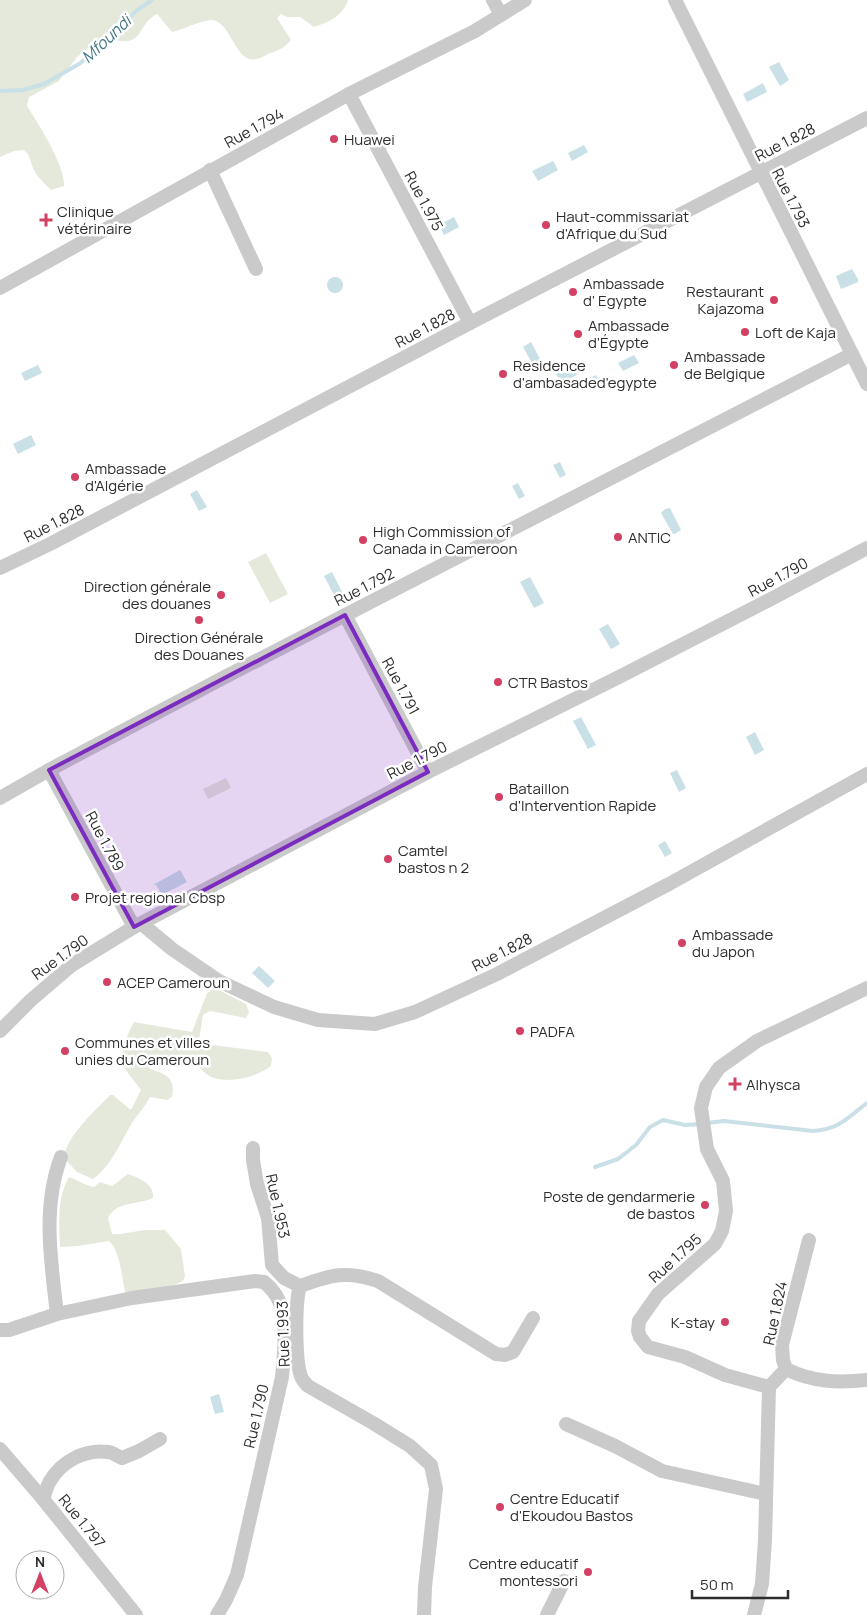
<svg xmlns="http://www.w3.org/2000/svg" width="867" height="1615" viewBox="0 0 867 1615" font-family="Manrope,sans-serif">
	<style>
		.green { fill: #e5e9dc }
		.water { fill: #c9e0e7 }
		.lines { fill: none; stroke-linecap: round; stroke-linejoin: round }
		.stream { stroke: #c9e0e7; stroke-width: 4 }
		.minor { stroke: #cacaca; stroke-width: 14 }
		.marked { fill: #7b2cbf; fill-opacity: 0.2; stroke: #7b2cbf; stroke-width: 4; stroke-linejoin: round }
		.poi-dot { fill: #d24063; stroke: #fff; stroke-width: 2 }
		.labels { text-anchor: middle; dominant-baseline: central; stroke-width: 5; stroke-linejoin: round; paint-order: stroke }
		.street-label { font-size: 15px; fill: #2d2d2d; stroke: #fff }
		.poi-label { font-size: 15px; fill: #2d2d2d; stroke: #fff; text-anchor: start }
		.water-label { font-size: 16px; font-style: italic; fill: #447786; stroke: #fff }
	</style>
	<rect width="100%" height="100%" fill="#fff"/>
	<g class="green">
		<path d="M0,0H348C343,16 329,22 314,27L300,17H287L281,14L277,18L291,40C285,48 277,51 268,54C263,57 255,61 249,59C234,54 230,24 213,20C204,19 182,30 172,32L157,14C137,24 144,47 115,40L116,31L92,45L77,57L59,81L29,97L27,106C39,125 65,165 64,186L51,190C44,183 37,177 33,168C30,160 30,155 24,150L14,151L0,157Z"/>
		<path d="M266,553L288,594L270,603L248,562Z"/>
		<path d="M226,778L231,788L208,799L203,789Z"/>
		<path d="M215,988L246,1004L249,1012L246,1018L210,1011L203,1015L199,1040L204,1044L268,1052L272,1058L271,1066C255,1078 229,1084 211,1077C204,1074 199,1065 192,1063C184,1060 157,1061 149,1063L150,1069C166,1074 176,1078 172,1097L167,1100L150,1097C145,1107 138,1114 132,1123C120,1143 112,1165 93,1179L77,1172L64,1158C66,1136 95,1111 110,1095H113L131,1110L141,1090L121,1064C122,1048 126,1037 134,1022L192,1032L207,993Z"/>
		<path d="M128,1174C139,1178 155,1184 153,1198C138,1205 116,1201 108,1218L112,1234H120L145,1230H165L181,1249L185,1276L183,1281C166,1289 144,1294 125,1292C122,1278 120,1250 109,1241L78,1246L60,1247C59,1224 57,1197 69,1177C78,1180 84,1185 94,1187L100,1182L112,1186Z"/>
	</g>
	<g class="water">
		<path d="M779,62L789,80L780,86L769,67Z"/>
		<path d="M763,83L767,92L747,102L743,94Z"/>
		<path d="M584,145L588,152L572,161L568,153Z"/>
		<path d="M553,161L558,170L538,181L532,171Z"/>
		<path d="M454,217L459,227L444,235L439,225Z"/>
		<path d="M852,269L858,279V282L841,289L836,276Z"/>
		<circle cx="335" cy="285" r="8"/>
		<path d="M531,342L540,359L536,364L532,363L523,347Z"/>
		<path d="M634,355L639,363L623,371L618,363Z"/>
		<path d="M38,365L42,373L25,381L21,373Z"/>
		<path d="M573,366L577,375L561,383L556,374Z"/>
		<path d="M596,375L600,383L584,391L579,383Z"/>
		<path d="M31,435L36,445L18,454L13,444Z"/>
		<path d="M560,462L566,475L560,478L553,465Z"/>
		<path d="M518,483L525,496L519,499L512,486Z"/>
		<path d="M197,490L207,507L199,511L190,494Z"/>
		<path d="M670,508L681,530L675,534H673L661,513L665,509Z"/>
		<path d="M332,572L342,592L334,595L324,576Z"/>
		<path d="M530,577L544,603L534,608L520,582Z"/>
		<path d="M608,624L620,644L611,649L599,629Z"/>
		<path d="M581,717L596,745L588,749L573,721Z"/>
		<path d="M755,732L764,750L755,755L746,737Z"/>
		<path d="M677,770L686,788L679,792L670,773Z"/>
		<path d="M665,841L672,853L665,857L658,845Z"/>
		<path d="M180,870L187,882L162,895L156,885H153Z"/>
		<path d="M259,966L275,981L268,988L252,973Z"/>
		<path d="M219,1394L224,1412L215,1414L210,1397Z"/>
	</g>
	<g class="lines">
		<g class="stream">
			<path d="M0,91L23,90L44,84L79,64L106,43L136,11L152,0"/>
			<path d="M707,1123L724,1121L813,1131C840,1129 847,1118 867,1103"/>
			<path d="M595,1167L618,1159L636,1145L650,1127L663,1120L685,1125L700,1124"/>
		</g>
		<g class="minor">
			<path d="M493,0L501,15"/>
			<path d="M675,0L867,384"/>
			<path d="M349,94L470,323"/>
			<path d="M210,170L256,269"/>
			<path d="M0,288L349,94L475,31L525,0"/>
			<path d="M0,568L50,544L470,323L867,118"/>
			<path d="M345,615L428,772"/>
			<path d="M49,770L134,927"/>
			<path d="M0,798L49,770L221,679L852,354"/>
			<path d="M142,924L172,949L219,981L274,1007L318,1020L375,1024L415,1012L497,974L669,884L867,774"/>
			<path d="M0,1031L31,1000L72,965L134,927L428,772L617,678L771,599L867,548"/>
			<path d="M253,1148V1160L257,1184L268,1218L272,1265L284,1278L300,1286"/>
			<path d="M809,1240L782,1345L783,1360L786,1369C812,1382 838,1383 867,1380"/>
			<path d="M57,1314C51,1262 42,1207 61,1157"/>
			<path d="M0,1330H9L57,1314L132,1298L255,1281L264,1282C270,1287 276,1294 279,1301C288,1320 284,1356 282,1377L237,1575L226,1600L217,1615"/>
			<path d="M769,1387L786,1369"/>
			<path d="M566,1424L615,1446L662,1471L766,1494"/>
			<path d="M0,1449L43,1499L136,1615"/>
			<path d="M43,1499C45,1493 47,1486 50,1481C62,1461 85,1449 108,1452C112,1452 117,1456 122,1458L139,1451L160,1439"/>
			<path d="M424,1615L425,1587L436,1489L431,1465L410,1446L373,1423L308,1386C305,1383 302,1380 301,1376C295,1361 295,1301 300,1286C331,1275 346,1270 378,1281L496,1354L505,1355L513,1352L533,1318"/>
			<path d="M547,1615L564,1581"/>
			<path d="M754,1615L762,1584L765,1540L769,1387L725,1375L685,1357L648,1347L640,1337L638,1331L639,1321L658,1294L715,1244L722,1231L726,1211L723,1181L707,1149L701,1108L706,1087L719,1068L757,1041L867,988"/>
		</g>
	</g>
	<path class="marked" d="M345,615L428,772L134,927L49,770Z"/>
	<g class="poi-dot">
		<circle cx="334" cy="139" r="5"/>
		<path d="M43.5 212.5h5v5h5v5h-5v5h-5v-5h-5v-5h5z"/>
		<circle cx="546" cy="225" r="5"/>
		<circle cx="573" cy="292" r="5"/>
		<circle cx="774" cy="300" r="5"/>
		<circle cx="745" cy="332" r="5"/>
		<circle cx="578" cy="334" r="5"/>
		<circle cx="674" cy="365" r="5"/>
		<circle cx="503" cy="374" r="5"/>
		<circle cx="75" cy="477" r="5"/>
		<circle cx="618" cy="537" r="5"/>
		<circle cx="363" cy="540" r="5"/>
		<circle cx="221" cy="595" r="5"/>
		<circle cx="199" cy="620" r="5"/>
		<circle cx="498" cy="682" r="5"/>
		<circle cx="499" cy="797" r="5"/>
		<circle cx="388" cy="859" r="5"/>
		<circle cx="75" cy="897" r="5"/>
		<circle cx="682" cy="943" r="5"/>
		<circle cx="107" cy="982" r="5"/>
		<circle cx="520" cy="1031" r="5"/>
		<circle cx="65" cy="1051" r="5"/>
		<path d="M732.5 1076.5h5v5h5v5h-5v5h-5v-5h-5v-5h5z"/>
		<circle cx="705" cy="1205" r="5"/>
		<circle cx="725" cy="1322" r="5"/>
		<circle cx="500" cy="1507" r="5"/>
		<circle cx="588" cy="1572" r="5"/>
	</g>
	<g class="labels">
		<g class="street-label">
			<text transform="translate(254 128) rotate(-29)">Rue 1.794</text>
			<text transform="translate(785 142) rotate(-27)">Rue 1.828</text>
			<text transform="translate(791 198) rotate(63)">Rue 1.793</text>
			<text transform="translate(424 201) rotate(62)">Rue 1.975</text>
			<text transform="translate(425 328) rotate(-28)">Rue 1.828</text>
			<text transform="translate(54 523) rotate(-27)">Rue 1.828</text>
			<text transform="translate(778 577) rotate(-28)">Rue 1.790</text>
			<text transform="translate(364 587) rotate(-27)">Rue 1.792</text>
			<text transform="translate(401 686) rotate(62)">Rue 1.791</text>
			<text transform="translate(417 760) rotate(-27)">Rue 1.790</text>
			<text transform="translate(105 841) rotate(62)">Rue 1.789</text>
			<text transform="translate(502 952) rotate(-27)">Rue 1.828</text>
			<text transform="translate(60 957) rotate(-36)">Rue 1.790</text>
			<text transform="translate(278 1206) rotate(78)">Rue 1.953</text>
			<text transform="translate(675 1258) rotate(-42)">Rue 1.795</text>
			<text transform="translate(775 1313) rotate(-78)">Rue 1.824</text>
			<text transform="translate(283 1334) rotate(-92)">Rue 1.993</text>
			<text transform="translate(256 1416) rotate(-77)">Rue 1.790</text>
			<text transform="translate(82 1521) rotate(51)">Rue 1.797</text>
		</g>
		<g class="poi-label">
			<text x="344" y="139">Huawei</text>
			<text x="57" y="211">Clinique<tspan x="57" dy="17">vétérinaire</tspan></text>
			<text x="556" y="216">Haut-commissariat<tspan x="556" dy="17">d'Afrique du Sud</tspan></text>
			<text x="583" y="283">Ambassade<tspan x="583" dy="17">d' Egypte</tspan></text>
			<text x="764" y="291" text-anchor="end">Restaurant<tspan x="764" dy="17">Kajazoma</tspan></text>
			<text x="588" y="325">Ambassade<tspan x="588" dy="17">d'Égypte</tspan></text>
			<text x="755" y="332">Loft de Kaja</text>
			<text x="684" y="356">Ambassade<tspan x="684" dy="17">de Belgique</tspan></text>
			<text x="513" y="365">Residence<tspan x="513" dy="17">d'ambasaded'egypte</tspan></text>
			<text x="85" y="468">Ambassade<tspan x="85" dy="17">d'Algérie</tspan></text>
			<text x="373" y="531">High Commission of<tspan x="373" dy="17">Canada in Cameroon</tspan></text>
			<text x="628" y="537">ANTIC</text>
			<text x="211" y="586" text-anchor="end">Direction générale<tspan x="211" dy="17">des douanes</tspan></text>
			<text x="199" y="637" text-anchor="middle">Direction Générale<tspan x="199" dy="17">des Douanes</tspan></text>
			<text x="508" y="682">CTR Bastos</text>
			<text x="509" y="788">Bataillon<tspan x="509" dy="17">d'Intervention Rapide</tspan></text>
			<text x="398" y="850">Camtel<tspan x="398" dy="17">bastos n 2</tspan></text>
			<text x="85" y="897">Projet regional Cbsp</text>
			<text x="692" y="934">Ambassade<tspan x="692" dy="17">du Japon</tspan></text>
			<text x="117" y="982">ACEP Cameroun</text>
			<text x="530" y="1031">PADFA</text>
			<text x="75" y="1042">Communes et villes<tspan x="75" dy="17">unies du Cameroun</tspan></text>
			<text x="746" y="1084">Alhysca</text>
			<text x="695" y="1196" text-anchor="end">Poste de gendarmerie<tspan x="695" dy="17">de bastos</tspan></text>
			<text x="715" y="1322" text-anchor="end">K-stay</text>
			<text x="510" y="1498">Centre Educatif<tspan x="510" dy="17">d'Ekoudou Bastos</tspan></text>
			<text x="578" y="1563" text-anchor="end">Centre educatif<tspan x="578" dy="17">montessori</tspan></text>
		</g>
		<g class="water-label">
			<text transform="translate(106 39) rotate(-43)">Mfoundi</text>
		</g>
	</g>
	<g transform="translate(40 1575)"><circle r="24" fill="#ffffff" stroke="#ababab"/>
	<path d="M0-4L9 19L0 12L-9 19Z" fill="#d24063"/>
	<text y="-8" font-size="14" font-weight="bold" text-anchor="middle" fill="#2d2d2d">N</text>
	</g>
	<path d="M692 1590v8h96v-8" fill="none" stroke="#2d2d2d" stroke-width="2.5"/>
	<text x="700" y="1590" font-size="15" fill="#2d2d2d" stroke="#ffffff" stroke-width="4" paint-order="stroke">50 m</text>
</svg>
